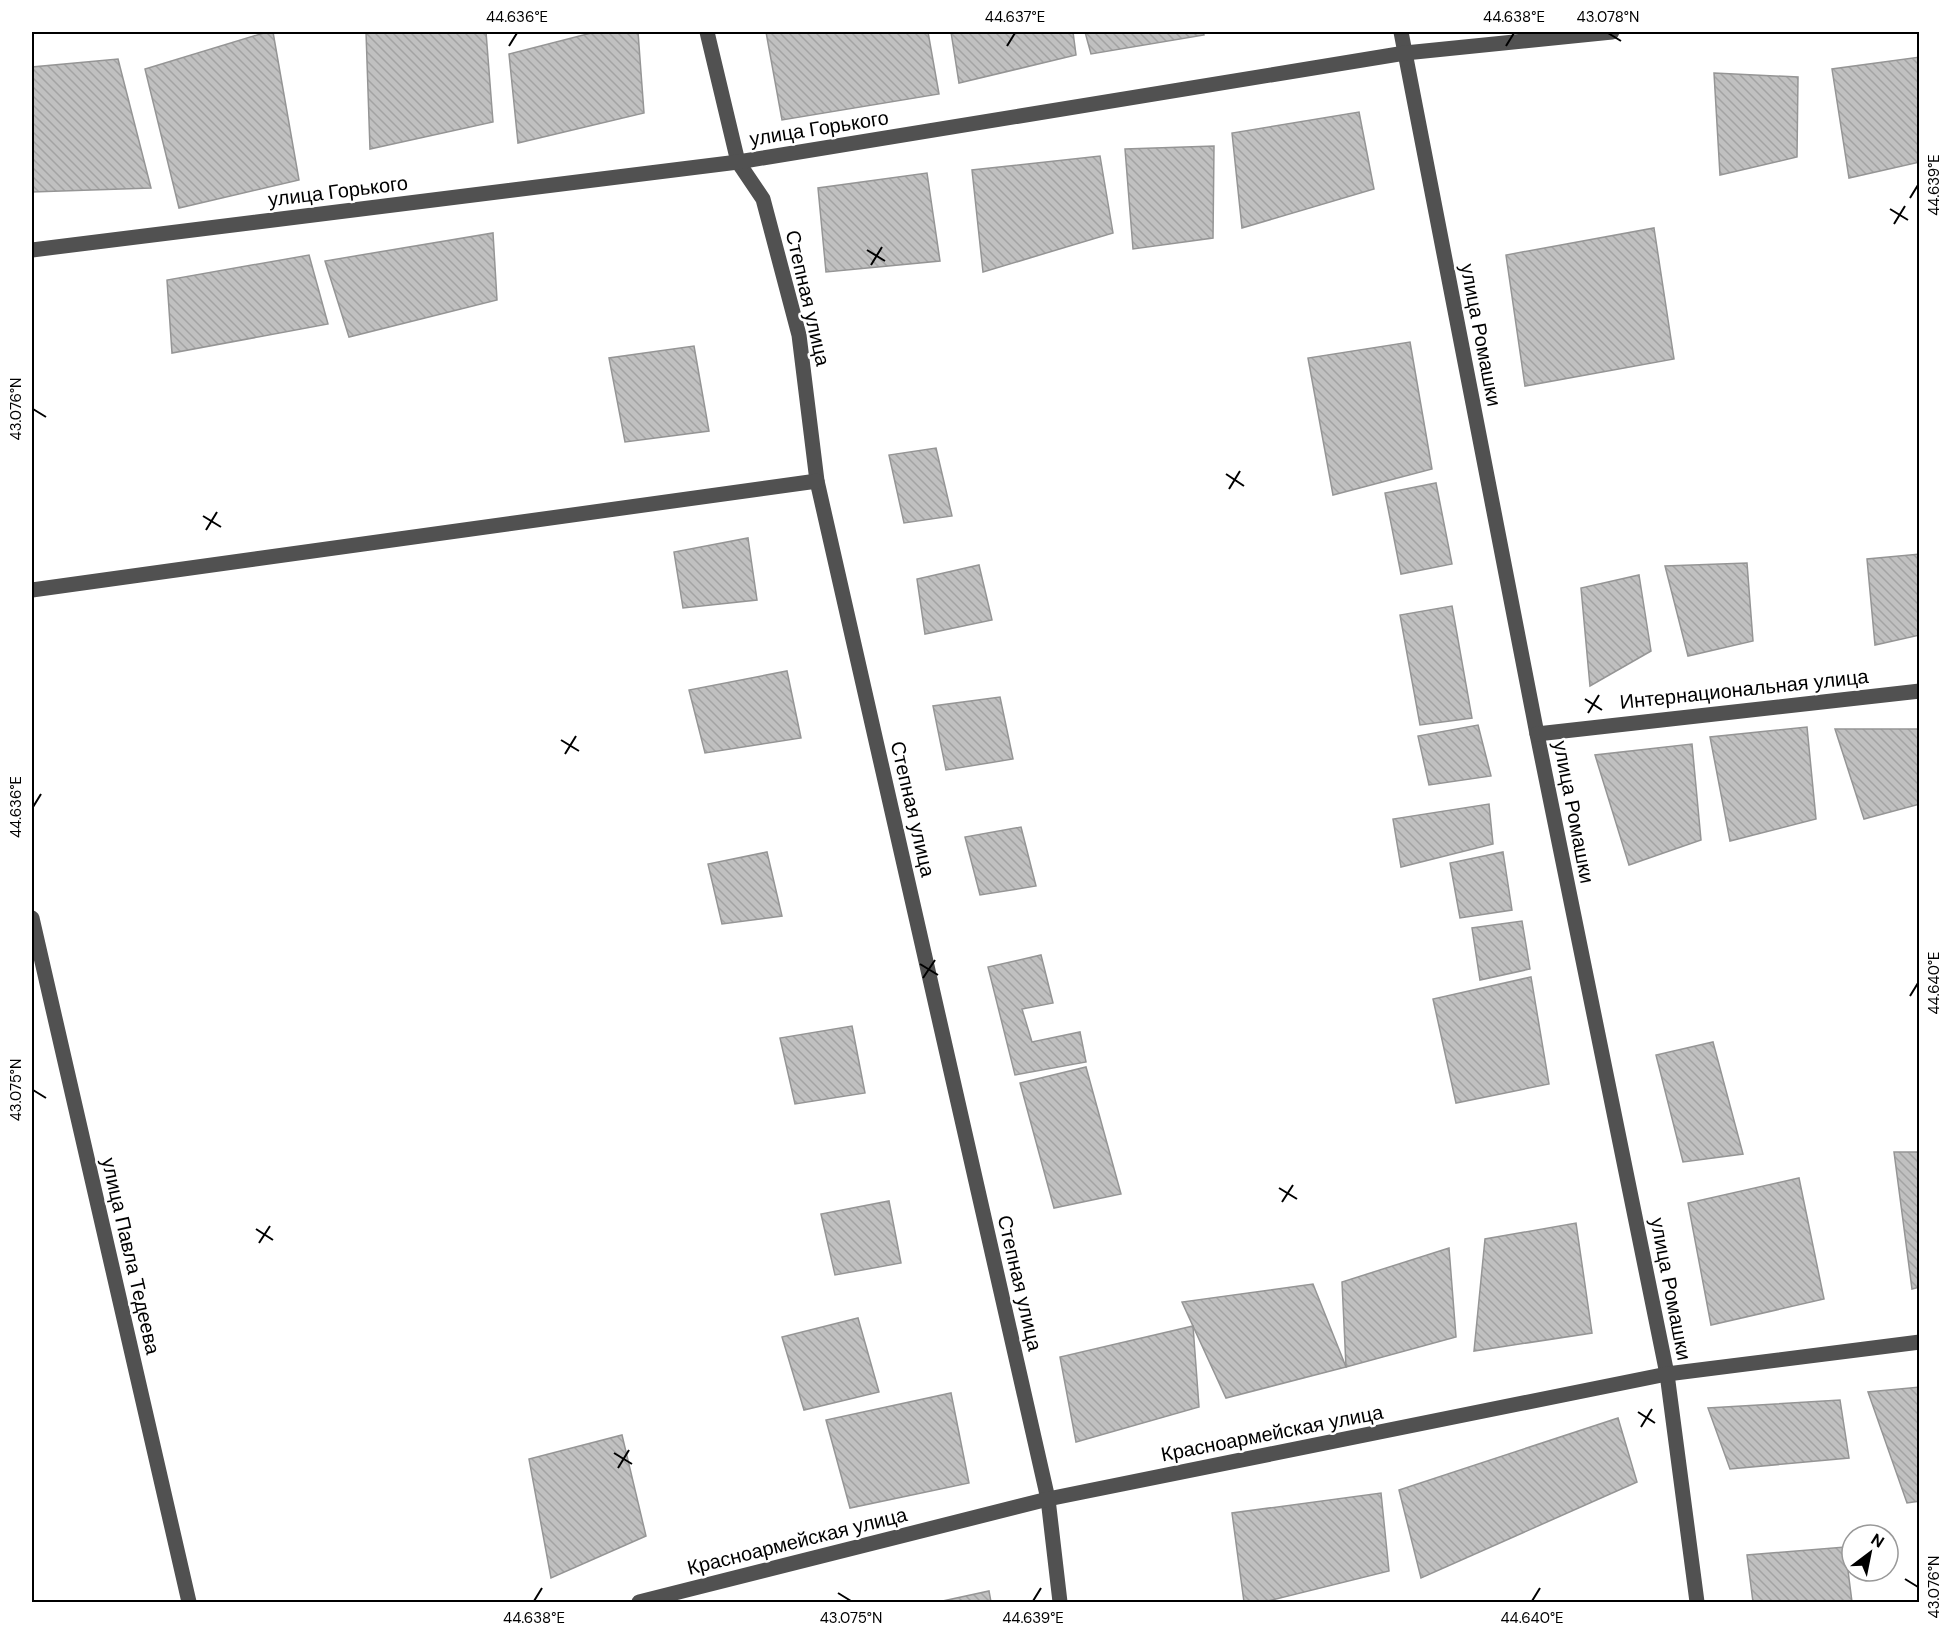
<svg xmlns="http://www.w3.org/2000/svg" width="1951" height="1634" viewBox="0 0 1951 1634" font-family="'DM Sans',sans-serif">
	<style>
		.building { fill: url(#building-back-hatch); stroke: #959595; stroke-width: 1.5 }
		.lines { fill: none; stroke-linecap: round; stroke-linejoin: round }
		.minor { stroke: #515151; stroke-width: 15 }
		.ticks { fill: none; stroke: #000; stroke-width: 2 }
		.labels { text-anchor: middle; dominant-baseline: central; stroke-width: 5; stroke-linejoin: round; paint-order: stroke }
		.street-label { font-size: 20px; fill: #000; stroke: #fff }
		.neatline { fill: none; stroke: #000; stroke-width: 2 }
		.ticks-label { font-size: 15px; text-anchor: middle; fill: #000 }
	</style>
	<defs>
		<pattern id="building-back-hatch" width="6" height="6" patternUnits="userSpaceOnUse" patternTransform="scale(1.5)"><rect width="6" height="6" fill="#c0c0c0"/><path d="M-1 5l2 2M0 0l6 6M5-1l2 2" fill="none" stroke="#a3a3a3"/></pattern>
	</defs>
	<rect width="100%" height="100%" fill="#fff"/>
	<g class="building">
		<path d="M267,32H273L299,180L179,208L145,69Z"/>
		<path d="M366,32H486L493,122L370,149Z"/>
		<path d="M595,32H638L644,113L518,143L509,54Z"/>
		<path d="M766,32H928L939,94L782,120Z"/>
		<path d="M951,32H1073L1076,55L959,83Z"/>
		<path d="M1085,32H1203L1204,35L1091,54Z"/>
		<path d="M1920,57V162L1849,178L1832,69Z"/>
		<path d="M118,59L151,188L32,192V67Z"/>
		<path d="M1714,73L1798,77L1797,157L1720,175Z"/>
		<path d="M1359,112L1374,189L1242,228L1232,133Z"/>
		<path d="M1214,146L1213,238L1133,249L1125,149Z"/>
		<path d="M1100,156L1113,233L983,272L972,170Z"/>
		<path d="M927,173L940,261L826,272L818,188Z"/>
		<path d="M1654,228L1674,359L1525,386L1506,255Z"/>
		<path d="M493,233L497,300L349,337L325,261Z"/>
		<path d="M309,255L328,324L172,353L167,280Z"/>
		<path d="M1410,342L1432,469L1333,495L1308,358Z"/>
		<path d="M694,346L709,431L625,442L609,358Z"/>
		<path d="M936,448L952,516L904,523L889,455Z"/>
		<path d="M1436,483L1452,564L1401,574L1385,493Z"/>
		<path d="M748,538L757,600L683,608L674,552Z"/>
		<path d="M1920,554V635L1875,645L1867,559Z"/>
		<path d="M1747,563L1753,641L1688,656L1665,566Z"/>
		<path d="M979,565L992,620L925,634L917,579Z"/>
		<path d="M1639,575L1651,651L1590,686L1581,588Z"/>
		<path d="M1452,606L1472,718L1420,725L1400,615Z"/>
		<path d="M787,671L801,738L705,753L689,690Z"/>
		<path d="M1000,697L1013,759L946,770L933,706Z"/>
		<path d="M1478,725L1491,776L1429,785L1418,736Z"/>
		<path d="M1807,727L1816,819L1730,841L1710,737Z"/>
		<path d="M1835,729H1920V804L1864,819Z"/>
		<path d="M1692,744L1701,840L1629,865L1595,755Z"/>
		<path d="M1489,804L1493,844L1401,867L1393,819Z"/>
		<path d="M1021,827L1036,886L980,895L965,837Z"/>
		<path d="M767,852L782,916L722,924L708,864Z"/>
		<path d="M1503,852L1512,910L1460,918L1450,863Z"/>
		<path d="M1522,921L1530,969L1480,980L1472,928Z"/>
		<path d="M1041,955L1053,1003L1022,1009L1032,1042L1080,1032L1086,1062L1015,1075L988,967Z"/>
		<path d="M1531,977L1549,1084L1456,1103L1433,999Z"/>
		<path d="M852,1026L865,1093L795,1104L780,1038Z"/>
		<path d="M1713,1042L1743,1154L1683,1162L1656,1055Z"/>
		<path d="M1086,1067L1121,1194L1054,1208L1020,1083Z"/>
		<path d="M1894,1152H1920V1287L1912,1289Z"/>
		<path d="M1799,1178L1824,1299L1711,1325L1688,1203Z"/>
		<path d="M889,1201L901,1263L835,1275L821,1214Z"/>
		<path d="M1576,1223L1592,1333L1474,1351L1485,1239Z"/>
		<path d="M1449,1248L1456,1337L1346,1367L1342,1282Z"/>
		<path d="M1313,1284L1346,1367L1226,1398L1182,1302Z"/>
		<path d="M858,1318L879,1392L804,1410L782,1337Z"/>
		<path d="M1193,1326L1199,1407L1076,1442L1060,1357Z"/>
		<path d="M1920,1387V1501L1907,1503L1868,1392Z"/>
		<path d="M951,1393L969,1483L850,1508L826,1420Z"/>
		<path d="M1840,1400L1849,1458L1730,1469L1708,1408Z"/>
		<path d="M1618,1418L1637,1482L1421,1578L1399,1490Z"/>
		<path d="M622,1435L646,1536L551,1578L529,1459Z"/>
		<path d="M1381,1493L1389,1571L1264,1602H1244L1232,1513Z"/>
		<path d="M1845,1547L1852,1602H1753L1747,1555Z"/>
		<path d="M989,1591L991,1602H938Z"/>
	</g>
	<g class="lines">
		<g class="minor">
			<path d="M707,32L738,162L763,199L799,335L817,481L1048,1499L1060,1602"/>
			<path d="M1401,32L1537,734L1667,1374L1697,1602"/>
			<path d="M32,250L738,162L1405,53L1612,32"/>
			<path d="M32,590L817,481"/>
			<path d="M1537,734L1920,691"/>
			<path d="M32,918L189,1602"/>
			<path d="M639,1602L1048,1499L1667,1374L1920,1342"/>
		</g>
	</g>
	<path class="ticks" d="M1608,33L1621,41M509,46L517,33M1007,46L1015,33M1506,46L1514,33M1910,198L1918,185M1890,209L1908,220M1894,224L1905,206M867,250L885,261M871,265L882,247M33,409L46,417M1226,474L1244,486M1229,489L1240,471M203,516L221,527M206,530L217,512M1585,699L1602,710M1588,713L1599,695M561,740L579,751M565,754L576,736M33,807L41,794M920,964L938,975M923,978L935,960M1910,996L1918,983M33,1090L46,1098M1279,1188L1297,1199M1282,1202L1293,1185M256,1229L273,1240M259,1243L270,1226M1638,1412L1655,1423M1641,1427L1652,1409M614,1453L632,1464M618,1468L629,1450M1905,1579L1918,1587M838,1593L851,1601M534,1601L542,1588M1033,1601L1041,1588M1532,1601L1540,1588"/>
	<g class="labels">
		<g class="street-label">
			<text transform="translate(819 128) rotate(-9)">улица Горького</text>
			<text transform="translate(338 191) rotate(-7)">улица Горького</text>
			<text transform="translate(808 298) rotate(77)">Степная улица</text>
			<text transform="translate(1481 335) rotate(79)">улица Ромашки</text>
			<text transform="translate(1744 689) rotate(-6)">Интернациональная улица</text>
			<text transform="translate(913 809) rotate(77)">Степная улица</text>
			<text transform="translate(1574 812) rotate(79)">улица Ромашки</text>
			<text transform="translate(131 1256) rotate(77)">улица Павла Тедеева</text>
			<text transform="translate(1020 1283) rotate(77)">Степная улица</text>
			<text transform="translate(1671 1289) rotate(79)">улица Ромашки</text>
			<text transform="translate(1272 1433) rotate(-11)">Красноармейская улица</text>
			<text transform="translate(797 1541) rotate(-14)">Красноармейская улица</text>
		</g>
	</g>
	<rect width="1951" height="1634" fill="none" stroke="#ffffff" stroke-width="66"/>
	<g transform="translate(1870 1553) rotate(32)"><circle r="28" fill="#ffffff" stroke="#999999" stroke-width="1.5"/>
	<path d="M0-4.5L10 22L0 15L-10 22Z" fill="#000000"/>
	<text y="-9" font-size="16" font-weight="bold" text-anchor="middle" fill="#000000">N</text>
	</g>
	<rect x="33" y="33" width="1885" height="1568" class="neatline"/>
	<g class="ticks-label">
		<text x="517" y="22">44.636°E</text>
		<text x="1015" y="22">44.637°E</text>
		<text x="1514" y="22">44.638°E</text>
		<text x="1608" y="22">43.078°N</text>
		<text transform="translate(1934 185) rotate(-90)" y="5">44.639°E</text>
		<text transform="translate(16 409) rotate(-90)" y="5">43.076°N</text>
		<text transform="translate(16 807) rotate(-90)" y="5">44.636°E</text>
		<text transform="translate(1934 983) rotate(-90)" y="5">44.640°E</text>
		<text transform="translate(16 1090) rotate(-90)" y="5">43.075°N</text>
		<text transform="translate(1934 1587) rotate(-90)" y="5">43.076°N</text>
		<text x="534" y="1623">44.638°E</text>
		<text x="851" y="1623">43.075°N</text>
		<text x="1033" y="1623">44.639°E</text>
		<text x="1532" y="1623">44.640°E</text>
	</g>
</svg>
